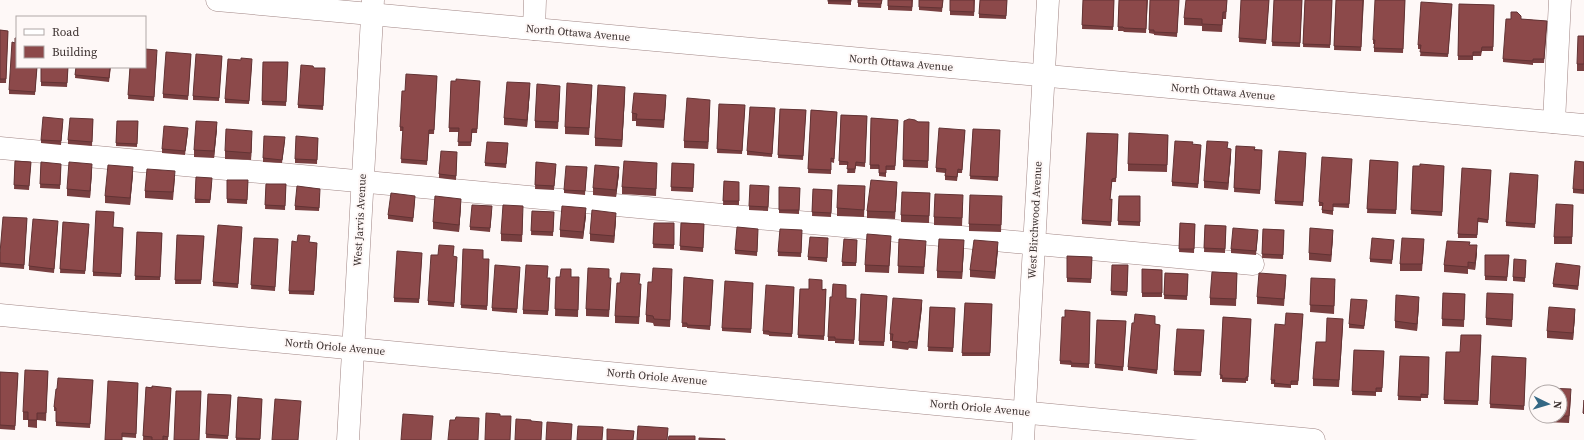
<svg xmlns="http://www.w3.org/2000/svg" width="1584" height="440" viewBox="0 0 1584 440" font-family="'Source Serif 4',serif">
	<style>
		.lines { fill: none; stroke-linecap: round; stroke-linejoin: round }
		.minor-casing { stroke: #a18685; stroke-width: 23 }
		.minor { stroke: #fff; stroke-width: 22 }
		.wall { fill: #783f40 }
		.shaded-wall { fill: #623334 }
		.building { fill: #8c494a; stroke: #623334 }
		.labels { text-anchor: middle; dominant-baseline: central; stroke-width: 4; stroke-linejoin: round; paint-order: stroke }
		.street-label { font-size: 11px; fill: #3b302f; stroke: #fef8f7 }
	</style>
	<rect width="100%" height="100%" fill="#fef8f7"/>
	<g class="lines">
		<defs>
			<g id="minor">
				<path d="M217,0L1584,125"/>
				<path d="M534,29L535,0"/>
				<path d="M1554,122L1560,0"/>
				<path d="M0,148L1253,264"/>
				<path d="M0,315L1314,440"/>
				<path d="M348,440L373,0"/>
				<path d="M1023,440L1048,0"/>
			</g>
		</defs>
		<use href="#minor" class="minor-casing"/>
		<use href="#minor" class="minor"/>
	</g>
	<g class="wall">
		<path d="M828,0H851V5L828,4Z"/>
		<path d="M858,0H882L881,8L858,7Z"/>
		<path d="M888,0H913L912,11L888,10Z"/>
		<path d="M943,0L942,12L919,10V7Z"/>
		<path d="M950,0H975L974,16L950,15Z"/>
		<path d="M1007,0L1006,19L979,18V14Z"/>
		<path d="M1083,0H1114L1113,30L1082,29Z"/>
		<path d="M1119,0H1148L1146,33L1124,32L1123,31H1118Z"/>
		<path d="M1179,0L1177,37L1154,35V34L1149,33V30Z"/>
		<path d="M1227,0L1226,19H1223L1222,32L1202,31V26L1184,25V18Z"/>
		<path d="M1269,0L1266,44L1239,42V38Z"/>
		<path d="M1274,0H1302L1300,47L1272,46Z"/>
		<path d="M1305,0H1332L1330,48L1303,47Z"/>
		<path d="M1336,0H1364L1361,51L1334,50Z"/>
		<path d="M1405,0L1403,53L1374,52V44H1373V40Z"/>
		<path d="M1459,4L1494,5L1493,51H1482L1481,56H1473V60H1458Z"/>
		<path d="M1452,7L1448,57L1420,56L1421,49H1418V45Z"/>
		<path d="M1511,19H1521L1547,21L1544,63H1533V65L1503,62V59Z"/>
		<path d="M0,30L8,31L6,83H0Z"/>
		<path d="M1584,36V71H1577V64Z"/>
		<path d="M157,54L154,101L128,99L130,67Z"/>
		<path d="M191,54L188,100L163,98V94Z"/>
		<path d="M222,56L219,101L193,100V96Z"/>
		<path d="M263,62H288L286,106L262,105Z"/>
		<path d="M252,63L249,104L225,103V99Z"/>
		<path d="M37,67L35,95L9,94V90Z"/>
		<path d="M41,67H68L67,87L41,86Z"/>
		<path d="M76,67H111L109,82L75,78Z"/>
		<path d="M314,68H325L323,110L298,108V105Z"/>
		<path d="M437,76L434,134H429L427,165L401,163L403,131H400V127L405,91Z"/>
		<path d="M451,81H480L477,133H472L471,146H458L459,132H449Z"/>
		<path d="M530,90L527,127L504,125V118Z"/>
		<path d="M592,92L589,135L565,134V127Z"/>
		<path d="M560,93L558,129L535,128V121Z"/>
		<path d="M625,94L622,147L595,146V138Z"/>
		<path d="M666,102L664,128L636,126V121H632V113Z"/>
		<path d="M719,104L745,108L742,154L717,153Z"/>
		<path d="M710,107L708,149L684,148V141Z"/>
		<path d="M780,109L806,110L803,160L778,158Z"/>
		<path d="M811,110L837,112L834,163L831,162V174L808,173Z"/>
		<path d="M775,111L772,157L747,155V151Z"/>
		<path d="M841,115L867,116L865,167L856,166L855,173H847L848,165H839Z"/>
		<path d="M871,118L898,120L895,170H886V177L879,176V169H870Z"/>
		<path d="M93,119L92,146L68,144V140Z"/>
		<path d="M117,121H138L137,147L116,146Z"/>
		<path d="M904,121L929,122L928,168L903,167Z"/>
		<path d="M63,122L61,145L41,143V140Z"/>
		<path d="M217,129L214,158L194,157V150Z"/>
		<path d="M973,129L1000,130L998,181L970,179Z"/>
		<path d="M965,130L962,173H958L957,181L945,180V173L936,172V168Z"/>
		<path d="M188,132L185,155L162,153V149Z"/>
		<path d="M1118,134L1116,182H1112L1110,200L1112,199L1111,226L1082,224V220Z"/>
		<path d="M1168,135L1167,172L1128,171V164Z"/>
		<path d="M252,138L251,160L225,159V151Z"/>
		<path d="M318,138L317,164L295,163V159Z"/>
		<path d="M285,141L282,163L263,162V158Z"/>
		<path d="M1192,144L1201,149L1198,188L1172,186V182Z"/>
		<path d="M1236,146L1262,150L1260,194L1234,192Z"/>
		<path d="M508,147L506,168L485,166V163Z"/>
		<path d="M1228,148L1231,156L1228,190L1204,188V181Z"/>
		<path d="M457,156L456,180L439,178V174Z"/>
		<path d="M1306,156L1303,206L1275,204V201Z"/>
		<path d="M1352,159L1349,208L1333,207V215L1322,213V206H1319V202Z"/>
		<path d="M1370,160L1398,162L1396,214L1367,213Z"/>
		<path d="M15,161L31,162L29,190L14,189Z"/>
		<path d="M41,162L61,167L60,189L40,188Z"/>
		<path d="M536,162L556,168L554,190L535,189Z"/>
		<path d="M1584,162V194L1573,193V189Z"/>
		<path d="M672,163L694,164L693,192L671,191Z"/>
		<path d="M1413,166H1444L1442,216L1411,214Z"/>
		<path d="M587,167L585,195L564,193V190Z"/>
		<path d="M657,170L656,196L622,194V187Z"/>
		<path d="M1491,170L1488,223L1478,222L1477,238H1458V234Z"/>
		<path d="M92,171L90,198L67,196V189Z"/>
		<path d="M133,174L130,205L105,203V196Z"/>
		<path d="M619,174L616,197L593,195V188Z"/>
		<path d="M196,177L212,182L210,203H195Z"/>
		<path d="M175,178L173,200L145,198V191Z"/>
		<path d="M1538,179L1535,228L1506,226V222Z"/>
		<path d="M227,180H248L247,204L227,203Z"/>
		<path d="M724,181L739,182V205H723Z"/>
		<path d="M266,184H286L285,210L265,209Z"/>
		<path d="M779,187L800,188L799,214L779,213Z"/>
		<path d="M813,189L832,190L831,217L812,216Z"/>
		<path d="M897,189L895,219L867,218V211Z"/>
		<path d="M769,190L768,211L749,210V206Z"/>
		<path d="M320,193L319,211L295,210V206Z"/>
		<path d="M865,193L864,217L837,216V208Z"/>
		<path d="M930,193L929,223L901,222V215Z"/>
		<path d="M1119,196H1140V226L1118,225Z"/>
		<path d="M415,200L413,222L388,219V215Z"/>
		<path d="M963,202L962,226L934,225V217Z"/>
		<path d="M1002,204L1001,232L969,231V224Z"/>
		<path d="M1573,205L1572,244H1554V237Z"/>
		<path d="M461,206L459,232L433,229V222Z"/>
		<path d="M492,210L490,232L470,230V227Z"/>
		<path d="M532,211L554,212L553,236L531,235Z"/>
		<path d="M523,213L522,242L501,241V234Z"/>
		<path d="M586,216L583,239L560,237V230Z"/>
		<path d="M27,218L24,269L0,267V253Z"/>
		<path d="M616,220L614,243L590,241V234Z"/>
		<path d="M63,222L89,227L85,274L60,273Z"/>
		<path d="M654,223H674V249L653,248Z"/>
		<path d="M681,223L704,224L703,252L680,250Z"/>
		<path d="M1180,223L1195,224L1194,253L1179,252Z"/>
		<path d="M58,225L54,273L29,270V266Z"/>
		<path d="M1205,225L1226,226L1225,253L1204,252Z"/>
		<path d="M114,227L123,228L121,277L93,276V272Z"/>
		<path d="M1263,229L1284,230L1283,259L1262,258Z"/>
		<path d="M242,231L238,288L213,286V282Z"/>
		<path d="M137,232L162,233L160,280H135Z"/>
		<path d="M758,233L757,256L735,254V250Z"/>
		<path d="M802,234L801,257L778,256V252Z"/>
		<path d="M1258,234L1256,255L1231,253V249Z"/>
		<path d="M177,235L204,236L201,284H175Z"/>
		<path d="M1333,237L1331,262L1309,260V253Z"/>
		<path d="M254,238L278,239L275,291L251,289Z"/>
		<path d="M844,239L857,240L856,266H842Z"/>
		<path d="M899,239L926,248L924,274L898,273Z"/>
		<path d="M1394,240L1392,264L1370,262V259Z"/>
		<path d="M310,242L317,247L314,295L289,294V291Z"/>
		<path d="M828,242L827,262L808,260V257Z"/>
		<path d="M891,243L889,273L865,272V265Z"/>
		<path d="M1470,245L1477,253L1475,270L1468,269V274L1444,272V265Z"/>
		<path d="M1424,246L1422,271H1400V264Z"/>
		<path d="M964,247L962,279L937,278V271Z"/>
		<path d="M463,249L483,259H489L487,310L461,308Z"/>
		<path d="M998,249L995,279L970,277V270Z"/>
		<path d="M454,250L453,256L457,260L454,307L428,305V301Z"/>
		<path d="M1485,255H1509L1507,281L1485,280Z"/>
		<path d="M1067,256L1092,257L1091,283L1067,282Z"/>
		<path d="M422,257L419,303L394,302V298Z"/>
		<path d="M1526,260L1525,282L1513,281V277Z"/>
		<path d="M1112,265H1128L1127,296L1111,295Z"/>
		<path d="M1142,269L1162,270V297H1142Z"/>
		<path d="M1580,269L1578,290L1553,287V284Z"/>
		<path d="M520,270L517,313L492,311V308Z"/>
		<path d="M548,270L547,278H550L548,315L523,314V310Z"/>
		<path d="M1165,273L1188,274L1187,300L1164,299Z"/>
		<path d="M1237,273L1236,306L1210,305V298Z"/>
		<path d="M672,276L670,327L654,326L653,323L646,322V315L652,282Z"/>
		<path d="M556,277H579L578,317L555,316Z"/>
		<path d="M684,277L713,280L710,330L687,328V327H682Z"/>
		<path d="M609,278L611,285L609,317L586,316V309Z"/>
		<path d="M1311,278L1335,286L1334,314L1310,312Z"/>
		<path d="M1286,282L1284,306L1257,304V297Z"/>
		<path d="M753,283L751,333L722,331V328Z"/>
		<path d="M640,284L641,292L639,324L615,323V316Z"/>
		<path d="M794,287L792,337L769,336V335L763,334V331Z"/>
		<path d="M800,289H826L824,340L798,338Z"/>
		<path d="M1443,293L1465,294L1464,327L1442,326Z"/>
		<path d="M861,294L887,296L884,346L859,345Z"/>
		<path d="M846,298L856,303L854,344L835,343V341H828V337Z"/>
		<path d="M1513,301L1512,327L1486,325V318Z"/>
		<path d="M965,303L992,304L990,356H962Z"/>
		<path d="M1367,304L1364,329L1349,328V324Z"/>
		<path d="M1419,304L1417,331L1395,328V321Z"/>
		<path d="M922,307L917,349L909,348L908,350L892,348V341H890V334Z"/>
		<path d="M930,307L955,308L953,352L928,351Z"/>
		<path d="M1090,312L1089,368L1071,367V365L1060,364V361Z"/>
		<path d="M1575,316L1573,340L1547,338V331Z"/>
		<path d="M1223,317L1251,319L1248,381H1246V383L1222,382V379H1220Z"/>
		<path d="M1303,317L1298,385H1291V388L1274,387V384H1271V380L1285,325Z"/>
		<path d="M1097,320L1126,321L1123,371L1095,368Z"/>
		<path d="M1155,324L1160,325L1157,374L1128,370V367Z"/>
		<path d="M1343,326L1339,387L1313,386V379L1326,342Z"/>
		<path d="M1204,334L1201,376L1174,375V371Z"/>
		<path d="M1481,335L1478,405L1444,404L1446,352H1460Z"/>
		<path d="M1354,350L1384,351L1382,392H1376V396L1352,395Z"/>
		<path d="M1400,356L1429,357L1428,398H1421V401L1398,400Z"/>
		<path d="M1492,356L1526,358L1524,410L1490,408Z"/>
		<path d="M48,371L46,421L37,420V428L28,427V420H23V412Z"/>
		<path d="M0,372L18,373L15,430L0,429Z"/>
		<path d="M93,380L90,428L56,426V411H54V407L57,389Z"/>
		<path d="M138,383L136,438L122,437L105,440Z"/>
		<path d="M146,387L171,388L168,440H143Z"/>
		<path d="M1560,392L1571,397L1569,423L1544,422V416H1560Z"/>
		<path d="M208,394L231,395L228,439L206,438Z"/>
		<path d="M238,397L262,399L260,440H236Z"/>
	</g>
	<g class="shaded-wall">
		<path d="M530,83V90L527,127V120Z"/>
		<path d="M625,87V94L622,147V140Z"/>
		<path d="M710,100V107L708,149V142Z"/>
		<path d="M217,122V129L214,158V151Z"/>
		<path d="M252,131V138L251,160V153Z"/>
		<path d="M1231,149V156L1228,190V183Z"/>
		<path d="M92,164V171L90,198V191Z"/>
		<path d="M133,167V174L130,205V198Z"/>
		<path d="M619,167V174L616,197V190Z"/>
		<path d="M461,199V206L459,232V225Z"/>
		<path d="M586,208V216L583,239V232Z"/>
		<path d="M616,213V220L614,243V236Z"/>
		<path d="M1333,230V237L1331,262V255Z"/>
		<path d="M964,240V247L962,279V272Z"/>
		<path d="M998,242V249L995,279V272Z"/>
		<path d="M1477,245V253L1475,270V263Z"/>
		<path d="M1419,297V304L1417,331V324Z"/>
		<path d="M922,300V307L917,349V342Z"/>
		<path d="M1575,309V316L1573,340V333Z"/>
	</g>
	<g class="building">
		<rect x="828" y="0" width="23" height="1"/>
		<path d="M858,0H882L881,4L858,3Z"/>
		<path d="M888,0H912V7L888,6Z"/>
		<path d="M919,0H943L942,8L919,7Z"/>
		<path d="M950,0H974V12L950,11Z"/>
		<path d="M980,0H1007L1006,16L979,14Z"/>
		<path d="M1083,0H1114L1113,27L1082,25Z"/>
		<path d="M1119,0H1147L1146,29L1124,28L1123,27H1118Z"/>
		<path d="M1150,0H1179L1177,33L1154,32V30H1149Z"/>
		<path d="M1186,0H1227L1226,12H1223L1222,25L1202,24V19L1184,18Z"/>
		<path d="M1241,0H1269L1266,40L1239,38Z"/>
		<path d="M1274,0H1302L1300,43L1272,42Z"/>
		<path d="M1305,0H1332L1330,45L1303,44Z"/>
		<path d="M1336,0H1363L1361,47L1334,46Z"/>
		<path d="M1375,0H1405L1403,49L1374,48L1375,40H1373Z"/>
		<path d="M1421,2L1452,4L1448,54L1420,52L1421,45H1418Z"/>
		<path d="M1459,4L1494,5L1493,47H1482L1481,52H1473V56H1458Z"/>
		<path d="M1511,12H1517L1521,16V19L1547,21L1544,59H1533V61L1503,59L1506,19H1511Z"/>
		<path d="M0,30L8,31L6,79H0Z"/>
		<path d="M1578,36H1584V64H1577Z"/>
		<path d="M15,38H17V67H37L35,92L9,90L12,42L15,43Z"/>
		<path d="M145,49L157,50L154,97L128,95L130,67H145Z"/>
		<path d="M166,52L191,54L188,96L163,94Z"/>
		<path d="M196,54L222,56L219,98L193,96Z"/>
		<path d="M241,58L252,59L249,101L225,99L228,59L241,60Z"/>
		<path d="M263,62H288L286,102L262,101Z"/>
		<path d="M301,65L313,66L314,68H325L323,106L298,105Z"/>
		<path d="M41,67H68L67,83L41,82Z"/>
		<path d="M76,67H110L109,78L75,75Z"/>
		<path d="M406,74L437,76L434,130H429L427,161L401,159L403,127H400L402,91H405Z"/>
		<path d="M456,79L480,81L477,129H472L471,142H458L459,128H449L451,81H456Z"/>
		<path d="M507,82L530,83L527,120L504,118Z"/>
		<path d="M567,83L592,85L589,128L565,127Z"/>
		<path d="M537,84L560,86L558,122L535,121Z"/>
		<path d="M598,85L625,87L622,140L595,138Z"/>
		<path d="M634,93L666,95L664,120L636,119L637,114L632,113Z"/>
		<path d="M687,98L710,100L708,142L684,141Z"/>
		<path d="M719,104L745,105L742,151L717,149Z"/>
		<path d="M750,107L775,108L772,154L747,151Z"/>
		<path d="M780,109L806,110L803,156L778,155Z"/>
		<path d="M811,110L837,112L834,159L831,158V170L808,169Z"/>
		<path d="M841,115L867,116L865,163L856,162L855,169H847L848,162L839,161Z"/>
		<path d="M43,117L63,119L61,141L41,140Z"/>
		<path d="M70,118L93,119L92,142L68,140Z"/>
		<path d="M871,118L898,120L895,166H886V173H879V165H870Z"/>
		<path d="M909,119L915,120L918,122H929L928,161L903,160L904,121Z"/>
		<path d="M117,121H138L137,144L116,143Z"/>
		<path d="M196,121L217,122L214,151L194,150Z"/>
		<path d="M164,126L188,128L185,151L162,149Z"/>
		<path d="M939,128L965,130L962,170L958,169L957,177L945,176L946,169L936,168Z"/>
		<path d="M226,129L252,131L251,153L225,151Z"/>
		<path d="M973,129L1000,130L998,177L970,176Z"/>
		<path d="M1087,133L1118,134L1116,178L1112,179L1110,200L1112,199L1111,222L1082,220Z"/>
		<path d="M1129,133L1168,135L1167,165L1128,164Z"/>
		<path d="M264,136L285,137L282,160L263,158Z"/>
		<path d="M296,136L318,138L317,160L295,159Z"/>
		<path d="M1175,141L1193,142L1192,144L1201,145L1198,184L1172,182Z"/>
		<path d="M1207,141L1228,142L1227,148L1231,149L1228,183L1204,181Z"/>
		<path d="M487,142L508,143L506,164L485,163Z"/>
		<path d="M1236,146L1255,147L1254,150H1262L1260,190L1234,188Z"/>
		<path d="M441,151L457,152L456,176L439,174Z"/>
		<path d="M1279,151L1306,153L1303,202L1275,201Z"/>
		<path d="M1322,157L1352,159L1349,204H1333V211L1322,210L1323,203L1319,202Z"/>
		<path d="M1370,160L1398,162L1396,210L1367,209Z"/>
		<path d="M15,161L31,162L29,186L14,185Z"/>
		<path d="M624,161L657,163L656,189L622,187Z"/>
		<path d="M1575,161L1584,162V190L1573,189Z"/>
		<path d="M41,162L61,164L60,185L40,184Z"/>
		<path d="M69,162L92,164L90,191L67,189Z"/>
		<path d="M536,162L556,164L554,186L535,185Z"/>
		<path d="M672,163L694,164L693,188L671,187Z"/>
		<path d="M1420,164L1444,166L1442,212L1411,210L1413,166H1420Z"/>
		<path d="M108,165L133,167L130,198L105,196Z"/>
		<path d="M595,165L619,167L616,190L593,188Z"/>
		<path d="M566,166L587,167L585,191L564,190Z"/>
		<path d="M1462,168L1491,170L1488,220L1478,218L1477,235L1458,234Z"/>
		<path d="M147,169L175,171L173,192L145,191Z"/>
		<path d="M1510,173L1538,175L1535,224L1506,222Z"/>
		<path d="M196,177L212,178L210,200L195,199Z"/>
		<path d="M227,180H248L247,200L227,199Z"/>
		<path d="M871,180L897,182L895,212L867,211Z"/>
		<path d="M724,181L739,182V201H723Z"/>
		<path d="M266,184H286L285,206L265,205Z"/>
		<path d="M750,185L769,186L768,207L749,206Z"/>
		<path d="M838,185L865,186L864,210L837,208Z"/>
		<path d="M297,186L320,189L319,208L295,206Z"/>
		<path d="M779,187L800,188L799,210H779Z"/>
		<path d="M813,189L832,190L831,213L812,212Z"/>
		<path d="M902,192L930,193L929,216L901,215Z"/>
		<path d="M391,193L415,196L413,218L388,215Z"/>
		<path d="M935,194L963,195L962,218L934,217Z"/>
		<path d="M970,195L1002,196L1001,225L969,224Z"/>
		<path d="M435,196L461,199L459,225L433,222Z"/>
		<path d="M1119,196H1140V222L1118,221Z"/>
		<path d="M1556,204L1573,205L1572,237H1554Z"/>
		<path d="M472,205L492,206L490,228L470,227Z"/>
		<path d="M503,205L523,206L522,235L501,234Z"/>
		<path d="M562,206L586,208L583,232L560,230Z"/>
		<path d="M592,210L616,213L614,236L590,234Z"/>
		<path d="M96,211L114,212L113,227L123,228L121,274L93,272Z"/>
		<path d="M532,211L554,212L553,232L531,231Z"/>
		<path d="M3,217L27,218L24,265L0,263V253Z"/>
		<path d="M33,219L58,221L54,269L29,266Z"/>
		<path d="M63,222L89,224L85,271L60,269Z"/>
		<path d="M654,223H674V245L653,244Z"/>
		<path d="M681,223L704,224L703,248L680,246Z"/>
		<path d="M1180,223L1195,224L1194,249H1179Z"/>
		<path d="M218,225L242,227L238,284L213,282Z"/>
		<path d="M1205,225L1226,226L1225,249L1204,248Z"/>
		<path d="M737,227L758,229L757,252L735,250Z"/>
		<path d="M1233,228L1258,230L1256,251L1231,249Z"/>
		<path d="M1310,228L1333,230L1331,255L1309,253Z"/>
		<path d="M780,229L802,230L801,253L778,252Z"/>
		<path d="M1263,229L1284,230L1283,255L1262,254Z"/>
		<path d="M137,232L162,233L160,277L135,276Z"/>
		<path d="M867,234L891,236L889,266L865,265Z"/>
		<path d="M177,235L204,236L201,280H175Z"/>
		<path d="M298,235L310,236L309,242L317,243L314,291H289L292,241L297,242Z"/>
		<path d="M810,237L828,238L827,258L808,257Z"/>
		<path d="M254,238L278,239L275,287L251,285Z"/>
		<path d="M1372,238L1394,240L1392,260L1370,259Z"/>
		<path d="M1402,238L1424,239L1422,264H1400Z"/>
		<path d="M844,239L857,240L856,263L842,262Z"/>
		<path d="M899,239L926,241L924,267L898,266Z"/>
		<path d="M939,239L964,240L962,272L937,271Z"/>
		<path d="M974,240L998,242L995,272L970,270Z"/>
		<path d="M1447,241L1470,242L1469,245H1477L1475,263L1468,262V267L1444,265Z"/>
		<path d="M439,245L454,246L453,256L457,257L454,303L428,301L431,255H438Z"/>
		<path d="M463,249L483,250V259H489L487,306L461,305Z"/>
		<path d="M397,251L422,253L419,299L394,298Z"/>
		<path d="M1485,255H1509L1507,277L1485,276Z"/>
		<path d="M1067,256L1092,257L1091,279L1067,278Z"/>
		<path d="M1514,259L1526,260L1525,278L1513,277Z"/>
		<path d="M1556,263L1580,266L1578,286L1553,284Z"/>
		<path d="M495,265L520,267L517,309L492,308Z"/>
		<path d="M526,265L548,266L547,278H550L548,311L523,310Z"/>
		<path d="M1112,265H1128L1127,292L1111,291Z"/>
		<path d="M588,268L609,269V278H611L609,310L586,309Z"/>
		<path d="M653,268L672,269L670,320L654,319L653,316L646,315L648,282H652Z"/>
		<path d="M561,269H571V277H579L578,310L555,309L556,277H560Z"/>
		<path d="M1142,269L1162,270V293H1142Z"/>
		<path d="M1212,272L1237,273L1236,299L1210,298Z"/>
		<path d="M621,273L640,274L639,284H641L639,317L615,316L617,283H620Z"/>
		<path d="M1165,273L1188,274L1187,296L1164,295Z"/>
		<path d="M1259,273L1286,275L1284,299L1257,297Z"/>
		<path d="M684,277L713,280L710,326L687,325V323H682Z"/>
		<path d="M1311,278L1335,279L1334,306L1310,305Z"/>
		<path d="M809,279L822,280V290L826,289L824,336L798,335L800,289H809Z"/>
		<path d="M725,281L753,283L751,329L722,328Z"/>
		<path d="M833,284L846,285V298L856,299L854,340L835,339V337H828L830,297H832Z"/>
		<path d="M766,285L794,287L792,334L769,332V331H763Z"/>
		<path d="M1443,293L1465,294L1464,320L1442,319Z"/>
		<path d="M1487,293L1513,294L1512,320L1486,318Z"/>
		<path d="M861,294L887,296L884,342L859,341Z"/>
		<path d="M1396,295L1419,297L1417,324L1395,321Z"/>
		<path d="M893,298L922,300L917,342L909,341L908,343L892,341L893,334H890Z"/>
		<path d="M1351,299L1367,300L1364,326L1349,324Z"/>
		<path d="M965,303L992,304L990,353H962Z"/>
		<path d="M930,307L955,308L953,348L928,347Z"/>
		<path d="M1549,307L1575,309L1573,333L1547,331Z"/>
		<path d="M1065,310L1090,312L1089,364L1071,363V361H1060L1062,317H1065Z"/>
		<path d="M1286,313L1303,314L1298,381H1291V385L1274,383L1275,380H1271L1275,324L1285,325Z"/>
		<path d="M1135,314L1155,316V324L1160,325L1157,370L1128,367L1132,323H1134Z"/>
		<path d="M1223,317L1251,319L1248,377H1246V379L1222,378V375H1220Z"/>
		<path d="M1327,318L1343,319L1339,380L1313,379L1316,342H1326Z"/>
		<path d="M1097,320L1126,321L1123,367L1095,364Z"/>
		<path d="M1177,329L1204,330L1201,372L1174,371Z"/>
		<path d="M1461,335H1481L1478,401L1444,400L1446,352H1460Z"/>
		<path d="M1354,350L1384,351L1382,388H1376V392L1352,391Z"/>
		<path d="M1400,356L1429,357L1428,395L1421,394V397L1398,396Z"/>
		<path d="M1492,356L1526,358L1524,406L1490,404Z"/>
		<path d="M25,370L48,371L46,413H37V420H28V412H23Z"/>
		<path d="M0,372L18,373L15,426L0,425Z"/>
		<path d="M58,378L93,380L90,424L56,422V408L54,407L56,389H57Z"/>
		<path d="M108,381L138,383L136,434L122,433V440H105Z"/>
		<path d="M152,386L171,388L168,437L163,436V440H152V437L143,436L146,387L152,388Z"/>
		<path d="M1545,388L1571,389L1569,416H1560V392H1545Z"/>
		<path d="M176,391H201L199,440H174Z"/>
		<path d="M208,394L231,395L228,436L206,434Z"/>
		<path d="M238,397L262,399L260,439L236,438Z"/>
		<path d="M275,399L301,401L298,440H272Z"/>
		<path d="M1584,400V414L1583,413Z"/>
		<path d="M486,413L500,414V416H511L510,440H485Z"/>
		<path d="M403,414L433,416L431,440H401Z"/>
		<path d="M456,417L479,418L478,440H448L450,420H455Z"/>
		<path d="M516,419L531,420V421L542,422L541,440H515Z"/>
		<path d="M547,422L572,424L571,440H546Z"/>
		<path d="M578,426L603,427L602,440H577Z"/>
		<path d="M638,426L668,428L667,440H637Z"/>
		<path d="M607,429L634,431L633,440H607Z"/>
		<path d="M669,436H695V440H668Z"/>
		<path d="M699,438L725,439V440H699Z"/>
	</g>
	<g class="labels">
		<g class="street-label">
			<text transform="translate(578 33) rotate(5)">North Ottawa Avenue</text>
			<text transform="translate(901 63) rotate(5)">North Ottawa Avenue</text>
			<text transform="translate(1223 92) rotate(5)">North Ottawa Avenue</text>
			<text transform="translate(360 220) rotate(-87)">West Jarvis Avenue</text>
			<text transform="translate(1035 220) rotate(-87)">West Birchwood Avenue</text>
			<text transform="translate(335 347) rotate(5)">North Oriole Avenue</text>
			<text transform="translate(657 377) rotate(5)">North Oriole Avenue</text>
			<text transform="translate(980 408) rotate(5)">North Oriole Avenue</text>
		</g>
	</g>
	<rect x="16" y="16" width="130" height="52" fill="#fef8f7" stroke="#b0a8a7"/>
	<rect x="24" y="29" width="20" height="6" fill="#ffffff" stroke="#b0a8a7"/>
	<text x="52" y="36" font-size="12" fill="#3b302f">Road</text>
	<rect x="24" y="46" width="20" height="12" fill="#8c494a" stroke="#b0a8a7"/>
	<text x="52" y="56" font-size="12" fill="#3b302f">Building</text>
	<g transform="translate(1548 404) rotate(95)"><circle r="19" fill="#fef8f7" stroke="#b0a8a7"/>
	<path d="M0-3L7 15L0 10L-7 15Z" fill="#346885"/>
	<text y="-6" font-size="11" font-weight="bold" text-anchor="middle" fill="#3b302f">N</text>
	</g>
</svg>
